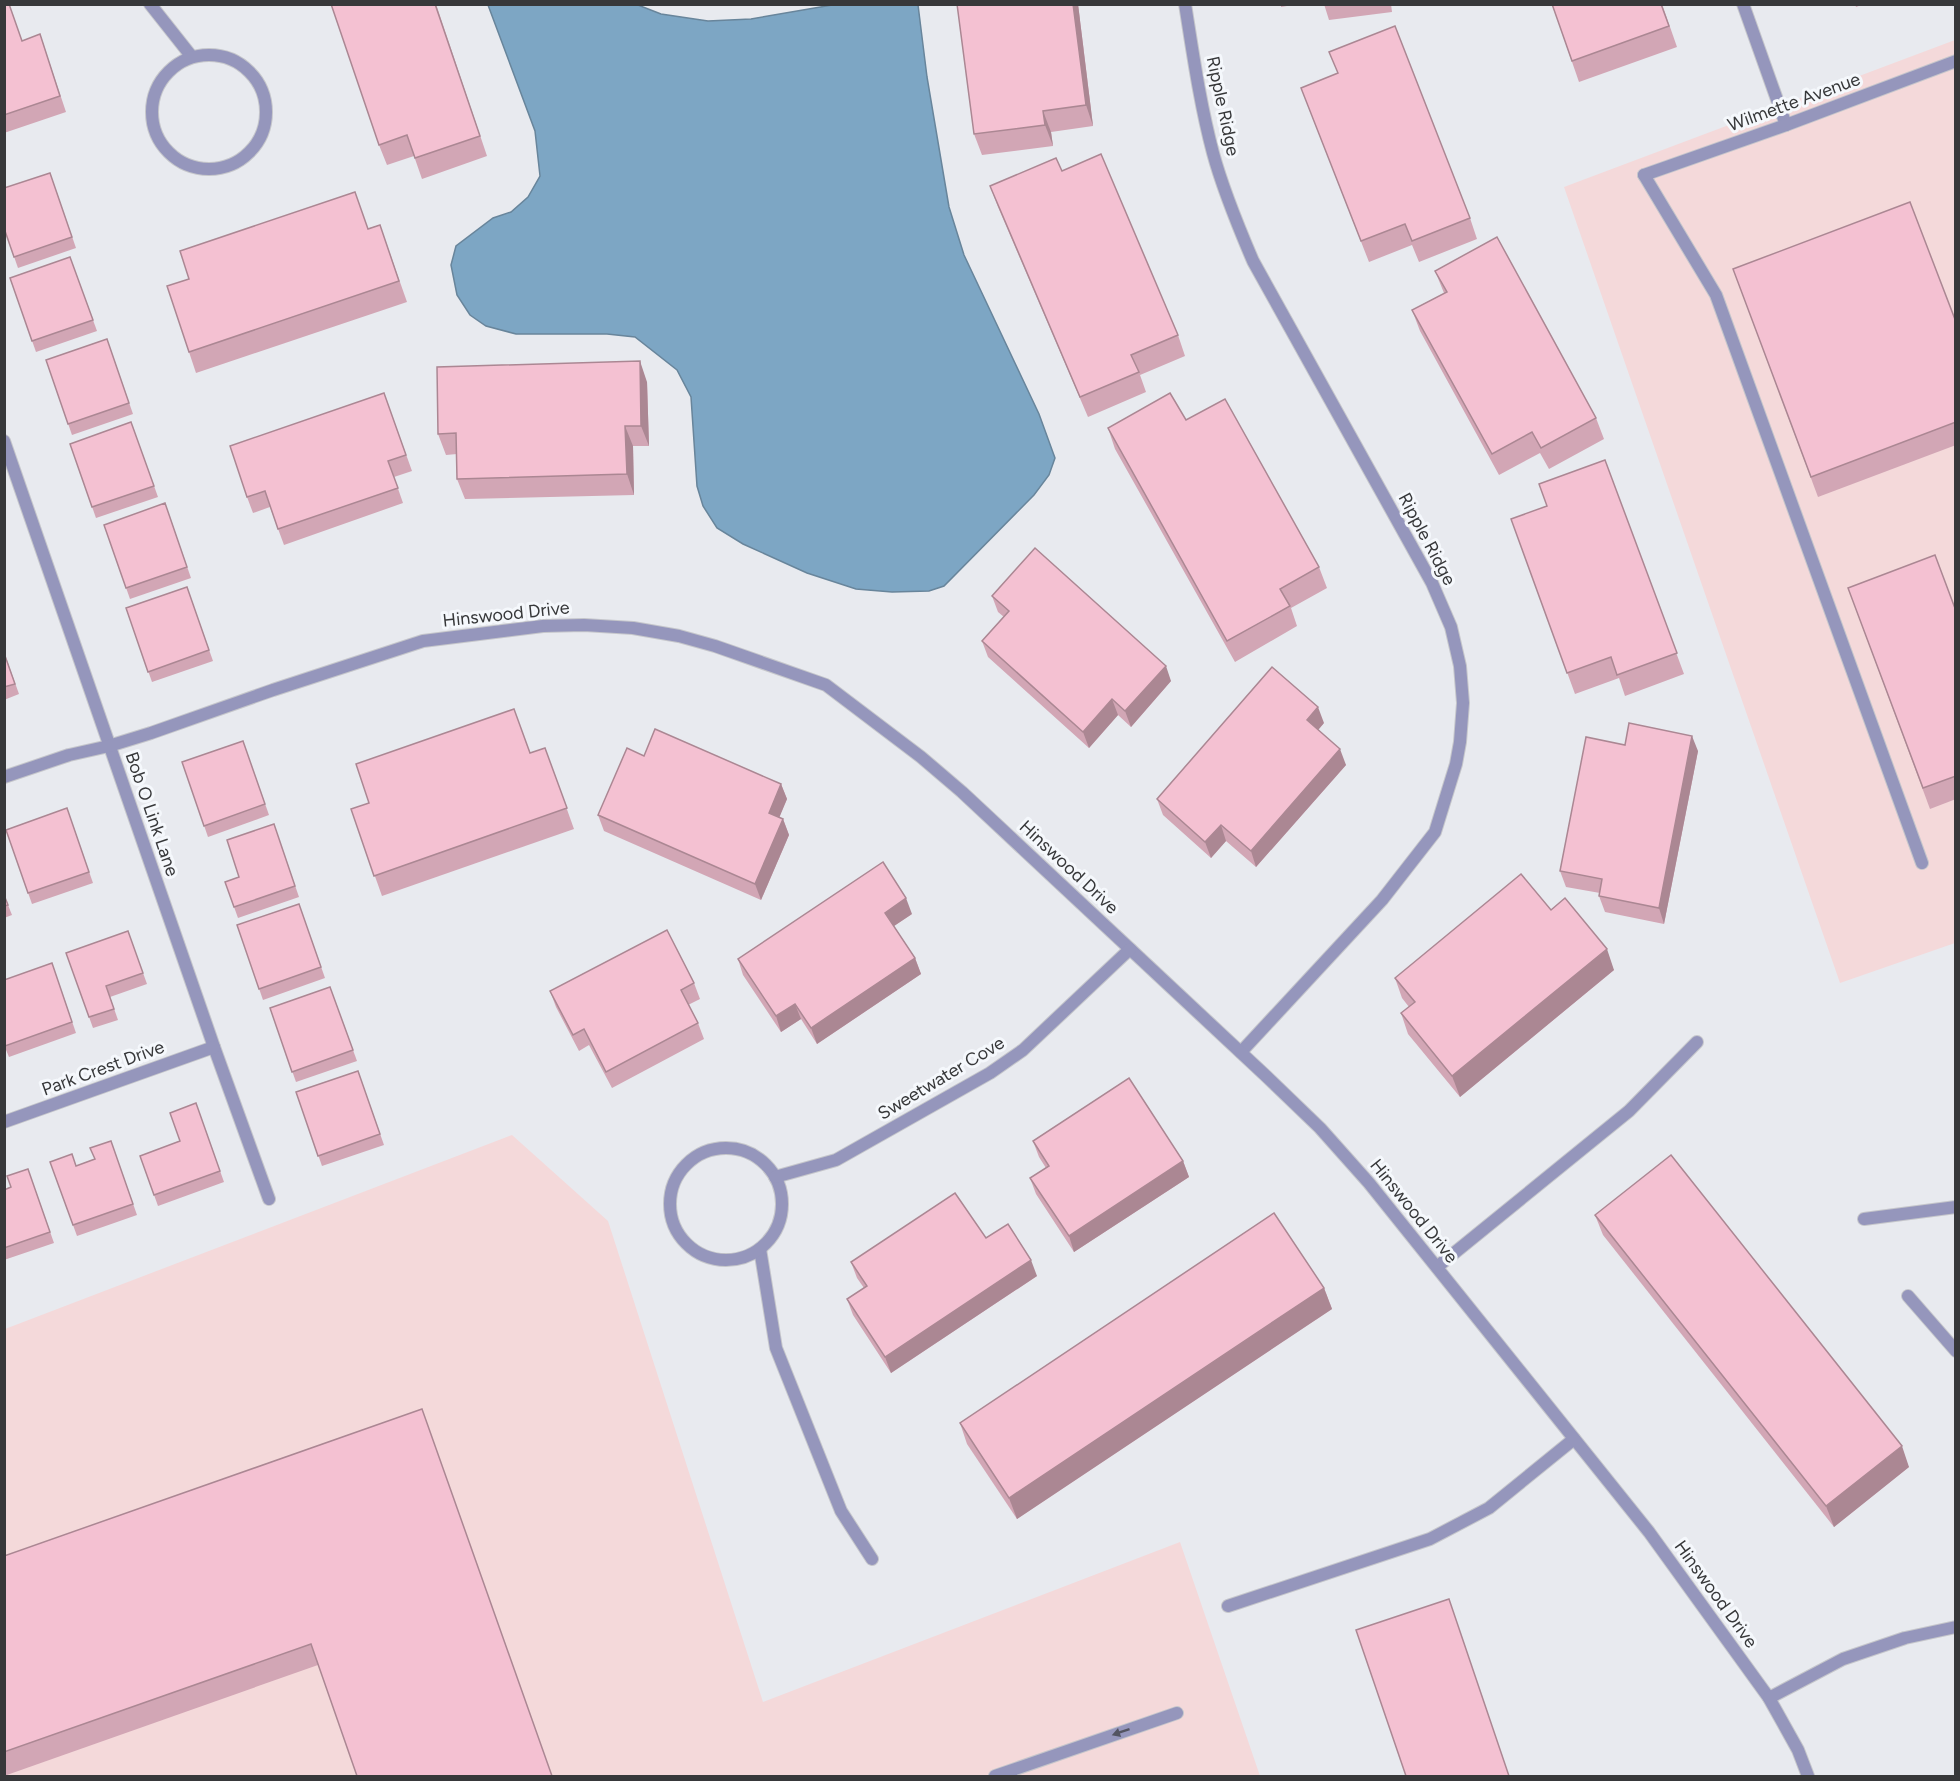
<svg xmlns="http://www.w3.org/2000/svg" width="1960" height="1781" viewBox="0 0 1960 1781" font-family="Figtree,sans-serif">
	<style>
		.commercial { fill: #f4d9da }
		.water { fill: #7da6c4; stroke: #68859b; stroke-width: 1.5 }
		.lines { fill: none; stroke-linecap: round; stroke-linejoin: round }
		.lane-casing { stroke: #c5c6cb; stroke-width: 14 }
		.street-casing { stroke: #c5c6cb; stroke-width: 14 }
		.lane { stroke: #9596bc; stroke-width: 12 }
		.street { stroke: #9596bc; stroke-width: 12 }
		.wall { fill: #d2a6b5 }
		.shaded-wall { fill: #ab8793 }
		.building { fill: #f4c1d2; stroke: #ab8793; stroke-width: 1.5 }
		.oneway { fill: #535461 }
		.labels { text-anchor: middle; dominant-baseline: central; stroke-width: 6; stroke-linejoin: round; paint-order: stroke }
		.street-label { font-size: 18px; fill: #37383a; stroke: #f5f8fc }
	</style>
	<rect width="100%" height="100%" fill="#e8eaef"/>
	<g class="commercial">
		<path d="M1955,40V943L1840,983L1564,187Z"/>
		<path d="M512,1135L608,1221L763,1702L1180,1542L1260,1776H5V1329Z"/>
	</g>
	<path class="water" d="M488,5H638L661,14L708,21L751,19L832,5H918L927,77L949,207L964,255L1039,414L1055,458L1049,475L1034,495L944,586L929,591L892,592L856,589L807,573L743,544L717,528L703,506L697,486L691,397L677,370L635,337L607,334H516L486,326L470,315L457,295L451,265L456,246L493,218L511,212L528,197L540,176L535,131Z"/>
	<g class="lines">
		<defs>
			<g id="lane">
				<path d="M1644,175L1716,295L1922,863"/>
				<path d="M1864,1219L1956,1207"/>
				<path d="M760,1249L776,1348L841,1511L872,1559"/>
				<path d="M1437,1267L1629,1111L1697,1042"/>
				<path d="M1908,1296L1956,1351"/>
				<path d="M1228,1606L1430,1539L1489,1508L1574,1439"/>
				<path d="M995,1776L1177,1713"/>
			</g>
			<g id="street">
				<path d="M150,4L192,57"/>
				<path d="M1185,4C1193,54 1200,104 1213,153C1223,190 1238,226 1253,261L1432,583L1451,627L1460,666L1463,703L1460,742L1456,764L1435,832L1382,900L1241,1052"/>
				<path d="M1743,4L1786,125"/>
				<circle cx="209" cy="112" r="57"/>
				<path d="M1644,175L1786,125L1956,61"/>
				<path d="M4,441L214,1047L269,1199"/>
				<path d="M4,777L69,755L109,746L151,733L273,690L423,641L543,626L584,625L633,628L679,636L715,646L826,685L921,757L962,792L1266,1076L1320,1128L1369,1183L1649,1532L1769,1698L1798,1750L1808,1776"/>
				<path d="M4,1122L214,1047"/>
				<circle cx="726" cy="1204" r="56"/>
				<path d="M775,1177L836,1160L990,1073L1023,1050L1130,949"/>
				<path d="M1769,1698L1843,1659L1905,1638L1956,1627"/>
			</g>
		</defs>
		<use href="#lane" class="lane-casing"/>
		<use href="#street" class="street-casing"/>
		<use href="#lane" class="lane"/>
		<use href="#street" class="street"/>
	</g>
	<g class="wall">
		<path d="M4,4L22,41L40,34L66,112L4,133Z"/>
		<path d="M436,4L487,156L422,179L414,156L387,165L379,145Z"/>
		<path d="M957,4H1078L1093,126L1051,132L1053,146L982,155L974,134Z"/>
		<path d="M1281,4H1299L1281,7Z"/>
		<path d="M1324,4H1391L1392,12L1329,20Z"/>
		<path d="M1552,4H1662L1677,47L1579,82Z"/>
		<path d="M1855,4H1864L1856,7Z"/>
		<path d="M1301,88L1470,218L1477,239L1419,262L1412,245L1369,262Z"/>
		<path d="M1062,171L1178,335L1185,356L1140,375L1146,392L1088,417L998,207L990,186Z"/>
		<path d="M50,173L76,248L18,268L4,228Z"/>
		<path d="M380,225L407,302L196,373L189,352V279Z"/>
		<path d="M70,257L97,331L36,352L10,278Z"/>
		<path d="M1733,269L1956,322V445L1818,497Z"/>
		<path d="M1435,271L1596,418L1604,439L1549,469L1540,453L1499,475L1420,331L1412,310L1444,293Z"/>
		<path d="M107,339L133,414L72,435L46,360Z"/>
		<path d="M647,382L649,446H633L634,495L465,499L457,479V454L446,455L438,434Z"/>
		<path d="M384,393L412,471L394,477L403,503L284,545L270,507L253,513L247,497Z"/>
		<path d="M1186,420L1319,567L1327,588L1291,608L1297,626L1235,662L1115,449L1108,428Z"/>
		<path d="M131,422L158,497L96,518L70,444Z"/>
		<path d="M1605,460L1684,674L1625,696L1619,678L1575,694L1511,519L1547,506Z"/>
		<path d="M165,503L191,578L130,599L104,525Z"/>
		<path d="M187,587L213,661L152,682L126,608Z"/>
		<path d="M1848,588L1956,611V799L1930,809Z"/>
		<path d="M992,596L1171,681L1131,727L1118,715L1089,748L988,657L982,641L1004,617L998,612Z"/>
		<path d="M4,652L19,694L4,700Z"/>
		<path d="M1324,723L1318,730L1346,765L1256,867L1226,841L1211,858L1163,815L1157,799Z"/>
		<path d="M243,741L269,815L208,837L182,762Z"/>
		<path d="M1625,745L1698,751L1664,924L1605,912L1599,896L1600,893L1566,887L1560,871Z"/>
		<path d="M545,748L574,829L382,896L351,809Z"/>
		<path d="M644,756L781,784L787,799L779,817L783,819L789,835L761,900L604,831L598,815Z"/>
		<path d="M67,808L93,883L32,904L6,830Z"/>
		<path d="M274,824L299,897L238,918L225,882L239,877Z"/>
		<path d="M4,895L12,915L4,918Z"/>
		<path d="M299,904L325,978L263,1000L237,925Z"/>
		<path d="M1551,910L1614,970L1460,1097L1408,1034L1401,1013L1409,1007L1402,998L1395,978Z"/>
		<path d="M912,914L894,926L915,958L921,974L817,1044L801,1019L781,1032L743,975L738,959Z"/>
		<path d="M128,931L147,984L110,997L118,1020L93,1028L66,953Z"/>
		<path d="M52,963L76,1033L9,1057L4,1045Z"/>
		<path d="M694,983L700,999L688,1005L698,1023L704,1039L612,1088L589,1045L579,1051L556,1007L550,991Z"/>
		<path d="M330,987L357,1061L296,1082L270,1008Z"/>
		<path d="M358,1071L384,1145L322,1166L296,1092Z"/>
		<path d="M196,1103L224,1182L158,1206L140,1156L180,1141Z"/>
		<path d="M111,1141L137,1215L77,1236L50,1162L76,1166L94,1159Z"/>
		<path d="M1033,1141L1183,1161L1189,1177L1074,1252L1036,1194L1030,1178L1046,1168L1039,1157Z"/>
		<path d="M28,1169L54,1243L4,1260V1190L11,1187Z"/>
		<path d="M1595,1215L1909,1467L1834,1527L1603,1235Z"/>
		<path d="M986,1238L1037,1276L891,1373L853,1315L847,1299L864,1288L857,1278L851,1262Z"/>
		<path d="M1324,1288L1332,1309L1017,1519L967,1444L960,1423Z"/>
		<path d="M422,1409L318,1665L4,1776V1556Z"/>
	</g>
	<g class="shaded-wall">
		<path d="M1073,4H1078L1093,126L1086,105Z"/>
		<path d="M1043,111L1051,132L1053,146L1045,125Z"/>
		<path d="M640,361L647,382L649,446L641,426Z"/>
		<path d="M625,426L633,446L634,495L627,474Z"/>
		<path d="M1166,666L1171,681L1131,727L1125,711Z"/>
		<path d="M1112,699L1118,715L1089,748L1083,732Z"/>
		<path d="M1318,707L1324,723L1313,736L1307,720Z"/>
		<path d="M1692,736L1698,751L1664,924L1659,908Z"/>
		<path d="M1340,749L1346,765L1256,867L1251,851Z"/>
		<path d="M781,784L787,799L775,828L769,813Z"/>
		<path d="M783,819L789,835L761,900L755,884Z"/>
		<path d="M1221,825L1226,841L1211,858L1205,842Z"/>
		<path d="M906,898L912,914L891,928L885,913Z"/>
		<path d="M1607,949L1614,970L1460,1097L1452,1076Z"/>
		<path d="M915,958L921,974L817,1044L811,1028Z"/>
		<path d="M795,1004L801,1019L781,1032L776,1016Z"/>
		<path d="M1183,1161L1189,1177L1074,1252L1069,1236Z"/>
		<path d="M1031,1260L1037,1276L891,1373L885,1357Z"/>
		<path d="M1324,1288L1332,1309L1017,1519L1009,1498Z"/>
		<path d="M1902,1446L1909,1467L1834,1527L1826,1506Z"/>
	</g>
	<g class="building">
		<path d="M4,4H9L22,41L40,34L60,96L4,115Z"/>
		<path d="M331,4H435L480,136L415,158L407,135L379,145Z"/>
		<path d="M957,4H1073L1086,105L1043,111L1045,125L974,134Z"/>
		<path d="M1552,4H1661L1669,26L1572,61Z"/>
		<path d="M1395,26L1470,218L1412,241L1405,224L1361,241L1301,88L1338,73L1329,52Z"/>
		<path d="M1101,154L1178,335L1131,355L1139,372L1080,397L990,186L1056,158L1062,171Z"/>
		<path d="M50,173L72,237L14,257L4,228V188Z"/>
		<path d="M355,192L368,229L380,225L399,281L189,352L167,286L189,279L180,251Z"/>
		<path d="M1910,202L1956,322V422L1811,477L1733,269Z"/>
		<path d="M1497,237L1596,418L1541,448L1532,432L1492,454L1412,310L1447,292L1435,271Z"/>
		<path d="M70,257L93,320L32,341L10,278Z"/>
		<path d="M107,339L129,403L68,424L46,360Z"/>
		<path d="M640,361L641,426H625L627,474L457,479L456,433L438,434L437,367Z"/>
		<path d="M384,393L406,455L388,461L398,488L278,529L265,491L247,497L230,446Z"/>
		<path d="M1170,393L1186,420L1225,399L1319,567L1280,589L1290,606L1227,641L1108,428Z"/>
		<path d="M131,422L154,486L92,507L70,444Z"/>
		<path d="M1605,460L1677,653L1617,675L1611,657L1567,673L1511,519L1547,506L1539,484Z"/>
		<path d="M165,503L187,567L126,588L104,525Z"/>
		<path d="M1035,548L1166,666L1125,711L1112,699L1083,732L982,641L1009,611L992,596Z"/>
		<path d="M1935,555L1956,611V776L1923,788L1848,588Z"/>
		<path d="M187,587L209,650L148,672L126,608Z"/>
		<path d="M4,653L15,684L4,687Z"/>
		<path d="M1272,667L1318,707L1307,720L1340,749L1251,851L1221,825L1205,842L1157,799Z"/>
		<path d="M514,709L530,753L545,748L567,808L374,876L351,809L369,803L356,764Z"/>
		<path d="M1629,723L1692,736L1659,908L1599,896L1602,879L1560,871L1586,737L1625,745Z"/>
		<path d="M655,729L781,784L769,813L783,819L755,884L598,815L627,748L644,756Z"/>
		<path d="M243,741L265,804L204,826L182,762Z"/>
		<path d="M67,808L89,872L28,893L6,830Z"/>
		<path d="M274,824L295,886L234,907L225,882L239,877L227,840Z"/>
		<path d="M883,862L906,898L885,913L915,958L811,1028L795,1004L776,1016L738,959Z"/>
		<path d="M1521,874L1551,910L1565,898L1607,949L1452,1076L1401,1013L1415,1002L1395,978Z"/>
		<path d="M4,895L8,905L4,906Z"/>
		<path d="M299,904L321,967L259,989L237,925Z"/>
		<path d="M667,930L694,983L681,990L698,1023L606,1072L584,1029L573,1035L550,991Z"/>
		<path d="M128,931L143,973L106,986L114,1009L89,1017L66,953Z"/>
		<path d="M52,963L72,1022L5,1046L4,980Z"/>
		<path d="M330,987L353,1050L292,1072L270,1008Z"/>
		<path d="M358,1071L380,1134L318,1156L296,1092Z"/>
		<path d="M1129,1078L1183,1161L1069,1236L1030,1178L1049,1166L1033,1141Z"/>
		<path d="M196,1103L220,1171L154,1195L140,1156L180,1141L170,1113Z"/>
		<path d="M111,1141L133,1204L73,1225L50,1162L72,1154L76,1166L95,1159L90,1148Z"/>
		<path d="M1671,1155L1902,1446L1826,1506L1595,1215Z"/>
		<path d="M28,1169L50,1232L4,1248V1190L11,1187L7,1176Z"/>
		<path d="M955,1193L986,1238L1008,1224L1031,1260L885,1357L847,1299L867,1286L851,1262Z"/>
		<path d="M1274,1213L1324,1288L1009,1498L960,1423Z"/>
		<path d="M422,1409L552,1776H357L311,1644L4,1752V1556Z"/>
		<path d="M1449,1599L1509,1776H1406L1356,1630Z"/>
	</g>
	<defs><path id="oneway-solid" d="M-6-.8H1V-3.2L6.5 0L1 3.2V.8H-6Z" transform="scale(1.5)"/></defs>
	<use class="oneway" href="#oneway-solid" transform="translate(1121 1732) rotate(161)"/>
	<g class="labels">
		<g class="street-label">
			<text transform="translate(1794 102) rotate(-20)">Wilmette Avenue</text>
			<text transform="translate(1223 106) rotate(78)">Ripple Ridge</text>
			<text transform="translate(1427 539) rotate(62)">Ripple Ridge</text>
			<text transform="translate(506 614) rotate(-6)">Hinswood Drive</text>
			<text transform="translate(152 814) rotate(71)">Bob O Link Lane</text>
			<text transform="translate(1069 867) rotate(43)">Hinswood Drive</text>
			<text transform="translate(103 1068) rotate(-20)">Park Crest Drive</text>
			<text transform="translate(941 1078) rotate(-31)">Sweetwater Cove</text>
			<text transform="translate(1414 1211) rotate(51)">Hinswood Drive</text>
			<text transform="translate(1716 1594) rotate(54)">Hinswood Drive</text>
		</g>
	</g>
	<rect width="1960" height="1781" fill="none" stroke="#37383a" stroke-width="12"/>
</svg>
